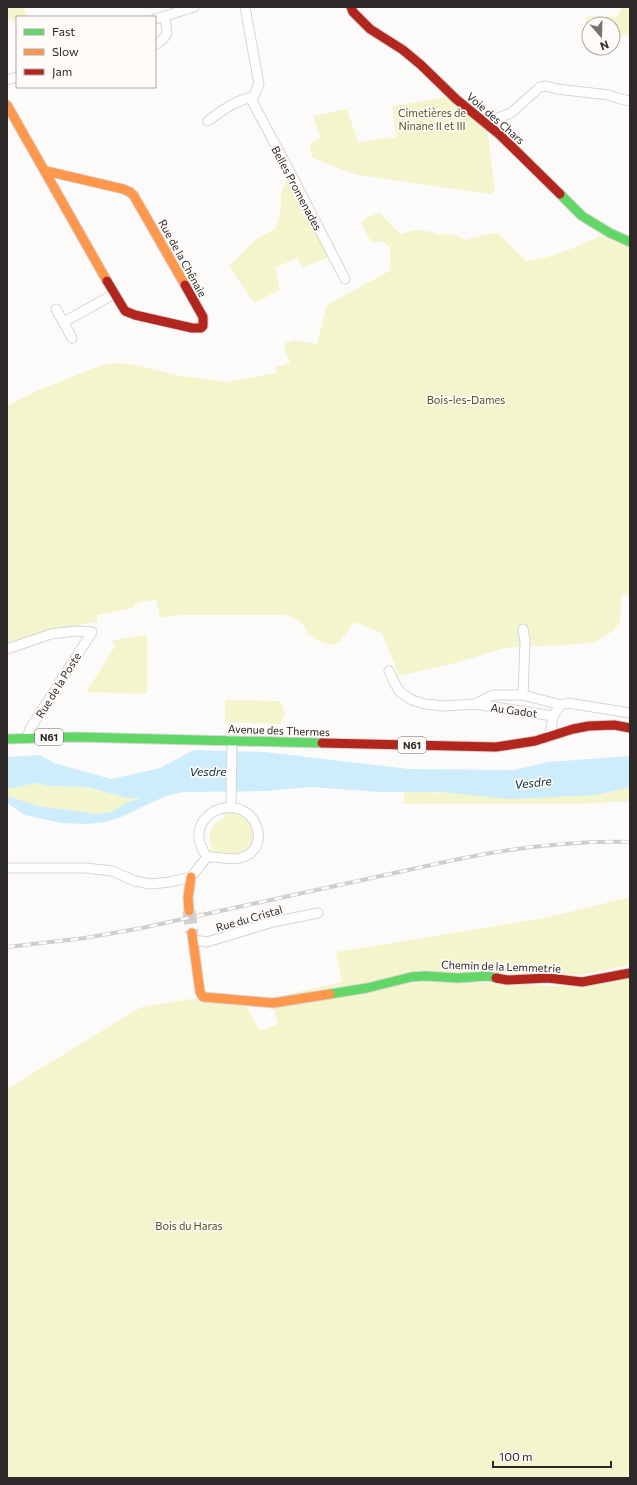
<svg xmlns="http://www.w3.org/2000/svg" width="637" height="1485" viewBox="0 0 637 1485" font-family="Commissioner,sans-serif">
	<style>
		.green { fill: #f3f6cc }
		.water { fill: #cdedfd }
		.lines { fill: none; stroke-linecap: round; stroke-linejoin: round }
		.secondary-tunnel { stroke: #d3d1d0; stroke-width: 13; stroke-dasharray: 13 6; stroke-linecap: butt }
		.street-casing { stroke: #d8d6d5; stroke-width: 11 }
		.fast-casing { stroke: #d8d6d5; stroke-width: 11 }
		.slow-casing { stroke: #d8d6d5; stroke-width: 11 }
		.jam-casing { stroke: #d8d6d5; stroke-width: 11 }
		.street { stroke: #fffefe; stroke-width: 9 }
		.fast { stroke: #63d668; stroke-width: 9 }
		.slow { stroke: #ff974d; stroke-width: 9 }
		.jam { stroke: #b3261e; stroke-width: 9 }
		.rail-casing { stroke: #cfcece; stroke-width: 4 }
		.rail { stroke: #fefbf9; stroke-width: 2.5; stroke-dasharray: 8; stroke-linecap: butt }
		.labels { text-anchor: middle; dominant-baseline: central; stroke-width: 3.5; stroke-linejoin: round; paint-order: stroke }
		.shield { fill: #fefbf9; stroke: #6b6867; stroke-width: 1 }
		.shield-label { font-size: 10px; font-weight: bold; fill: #2c2928 }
		.park-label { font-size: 11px; fill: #51551f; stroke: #fefbf9 }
		.street-label { font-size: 11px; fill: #2c2928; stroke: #fefbf9 }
		.water-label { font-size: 12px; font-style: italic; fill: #072e3e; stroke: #fefbf9 }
	</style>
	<rect width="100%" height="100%" fill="#fdfbfa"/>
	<g class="green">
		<path d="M7,7H23L27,15L24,17H17V22H16L7,19Z"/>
		<path d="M622,7H630V36L613,34V24H589V32H588L586,16L617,17Z"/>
		<path d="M447,97L487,129L495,191L489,194L357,175L312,158L310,143L320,138L313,116L347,109L358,142L396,137L392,106Z"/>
		<path d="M287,179L330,257L303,267L297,258L275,268L280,290L254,303L229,266L255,240L276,228L281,209V194Z"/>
		<path d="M380,213L400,234L415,230L427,231L439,235L454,234L465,240L489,234L498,233L526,261C552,258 576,247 600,236L630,245V596L622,594L620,622L613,631L596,642L564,645L505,648L455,663L399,676L382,633L354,622L340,642L333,645L315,640L307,633L304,626L298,620L286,615H179L160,618L156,600L138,602L133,608L97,615V622L41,632L7,643V406L39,390L102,365L118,363L136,365L181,376L227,382L276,373V367L290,363L285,351V343L295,340L317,344L327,305L391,270L390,247L383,242H371L361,223L367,217Z"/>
		<path d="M147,635V694L86,692L116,645L112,642L114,640Z"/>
		<path d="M225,700L280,701L285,713L280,724L225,722Z"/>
		<path d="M36,783L49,786L87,787L127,798L141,797L128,802L111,812L98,814L39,806L7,796V789Z"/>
		<path d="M630,787V801L577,804H403L405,792L597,795Z"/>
		<path d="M223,810H229L248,816L256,832L252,847L239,856L211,853L207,851L212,848C206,835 211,822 225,818Z"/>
		<path d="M630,897V965L582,975L439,972L276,1000L275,997L342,982L336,952L545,918Z"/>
		<path d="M630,978V1472L626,1478H7V1089L141,1007L197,998L198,1002L245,1004L260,1031L278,1024L273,1007L395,985L432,981L582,987Z"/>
	</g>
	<path class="water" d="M194,750L265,752L409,769L514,770L548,762L630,756V787L597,795L510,799L439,792H381L309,787L267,791L183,792L166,796L119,818L106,822L87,824L61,823L25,815L7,803V796L39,806L98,814L111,812L128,802L141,798H127L87,787L49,786L36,783L7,789V757L40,755L54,763L111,779L160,768Z"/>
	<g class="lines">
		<path class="secondary-tunnel" d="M189,911L192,933"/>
		<defs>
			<g id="street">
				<path d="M245,7L259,84L252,101L291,174L345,279"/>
				<path d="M155,19L194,7"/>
				<path d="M155,45C170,36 168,32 164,16"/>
				<path d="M7,80L17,77"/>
				<path d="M208,121C221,111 236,100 253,97"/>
				<path d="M485,123L511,113L540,87L546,86L557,89L609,95L617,98L630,101"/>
				<path d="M56,309L72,338"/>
				<path d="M64,322L114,294"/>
				<path d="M7,649L51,634L76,631L92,632L30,729L27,738"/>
				<path d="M389,671L395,684L400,692L412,700L425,704L444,706L475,704L553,716"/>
				<path d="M523,695L525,641L523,629"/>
				<path d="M475,704L493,695H523L561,705"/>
				<path d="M550,737L553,716L561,705L568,703L630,713"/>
				<path d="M231,807L232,740"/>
				<path d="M7,868H86L112,871L135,881L150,884L170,882L191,877L207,857C218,856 229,861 240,858C273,850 258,802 224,808C216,809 209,814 204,820C195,833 199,845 207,857"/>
				<path d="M194,940L207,942L273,922L318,913"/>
			</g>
			<g id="fast">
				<path d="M560,194L582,216L610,233L630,242"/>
				<path d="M7,739L75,737L322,743"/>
				<path d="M330,994L367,988L411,977L425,976L458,978L488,976L496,978"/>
			</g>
			<g id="slow">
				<path d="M7,105L107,281"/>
				<path d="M46,171L123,189L130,192L134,196L185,285"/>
				<path d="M189,911L188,898L191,877"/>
				<path d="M192,933L200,992L203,997L273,1003L330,994"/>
			</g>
			<g id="jam">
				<path d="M351,7L353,12L370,29L403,50L421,65L456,99L500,135L560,194"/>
				<path d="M107,281L125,311L135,315L192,328H201L203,326V317L185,285"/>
				<path d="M322,743L496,747L535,741L573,729L589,726L614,725L630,728"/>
				<path d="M496,978L507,980L548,978L582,982L630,973"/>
			</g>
		</defs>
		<use href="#street" class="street-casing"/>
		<use href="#fast" class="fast-casing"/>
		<use href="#slow" class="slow-casing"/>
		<use href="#jam" class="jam-casing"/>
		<use href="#street" class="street"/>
		<use href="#fast" class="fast"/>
		<use href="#slow" class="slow"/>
		<use href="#jam" class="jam"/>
		<defs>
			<path id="rail" d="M7,947L85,938L142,928L454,860C513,848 570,840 630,842"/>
		</defs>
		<use href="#rail" class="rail-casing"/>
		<use href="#rail" class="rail"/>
	</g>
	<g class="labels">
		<g class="shield">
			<rect x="35" y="729" width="28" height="16" rx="3"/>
			<rect x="398" y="737" width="28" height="16" rx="3"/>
		</g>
		<g class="shield-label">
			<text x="49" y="737">N61</text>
			<text x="412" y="745">N61</text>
		</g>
		<g class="park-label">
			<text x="432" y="112">Cimetières de<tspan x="432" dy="13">Ninane II et III</tspan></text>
			<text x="466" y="399">Bois-les-Dames</text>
			<text x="189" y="1225">Bois du Haras</text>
		</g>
		<g class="street-label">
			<text transform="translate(496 118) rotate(41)">Voie des Chars</text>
			<text transform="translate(297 188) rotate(62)">Belles Promenades</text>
			<text transform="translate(183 258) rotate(61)">Rue de la Chênaie</text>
			<text transform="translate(58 685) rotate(-58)">Rue de la Poste</text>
			<text transform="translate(514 710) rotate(8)">Au Gadot</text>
			<text transform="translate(279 730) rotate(2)">Avenue des Thermes</text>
			<text transform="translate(249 918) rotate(-16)">Rue du Cristal</text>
			<text transform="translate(501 966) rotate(2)">Chemin de la Lemmetrie</text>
		</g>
		<g class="water-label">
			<text x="208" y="771">Vesdre</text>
			<text transform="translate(533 782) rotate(-6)">Vesdre</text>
		</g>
	</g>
	<rect width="637" height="1485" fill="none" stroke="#2c2928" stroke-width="16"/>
	<rect x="16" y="16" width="140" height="72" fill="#fefbf9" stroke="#aaa7a5"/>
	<rect x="24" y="29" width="20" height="6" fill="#63d668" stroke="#aaa7a5"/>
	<text x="52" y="36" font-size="12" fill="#2c2928">Fast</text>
	<rect x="24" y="49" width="20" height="6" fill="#ff974d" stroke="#aaa7a5"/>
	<text x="52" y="56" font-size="12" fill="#2c2928">Slow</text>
	<rect x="24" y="69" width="20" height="6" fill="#b3261e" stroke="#aaa7a5"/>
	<text x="52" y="76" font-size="12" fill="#2c2928">Jam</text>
	<g transform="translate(601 36) rotate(160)"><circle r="19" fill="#fefbf9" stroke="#aaa7a5"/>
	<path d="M0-3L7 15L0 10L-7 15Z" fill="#757272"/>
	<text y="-6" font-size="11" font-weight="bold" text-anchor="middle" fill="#2c2928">N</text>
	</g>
	<path d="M493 1461v6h118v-6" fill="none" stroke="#2c2928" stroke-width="2"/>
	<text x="499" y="1461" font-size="12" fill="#2c2928" stroke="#fefbf9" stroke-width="3" paint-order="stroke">100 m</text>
</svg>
